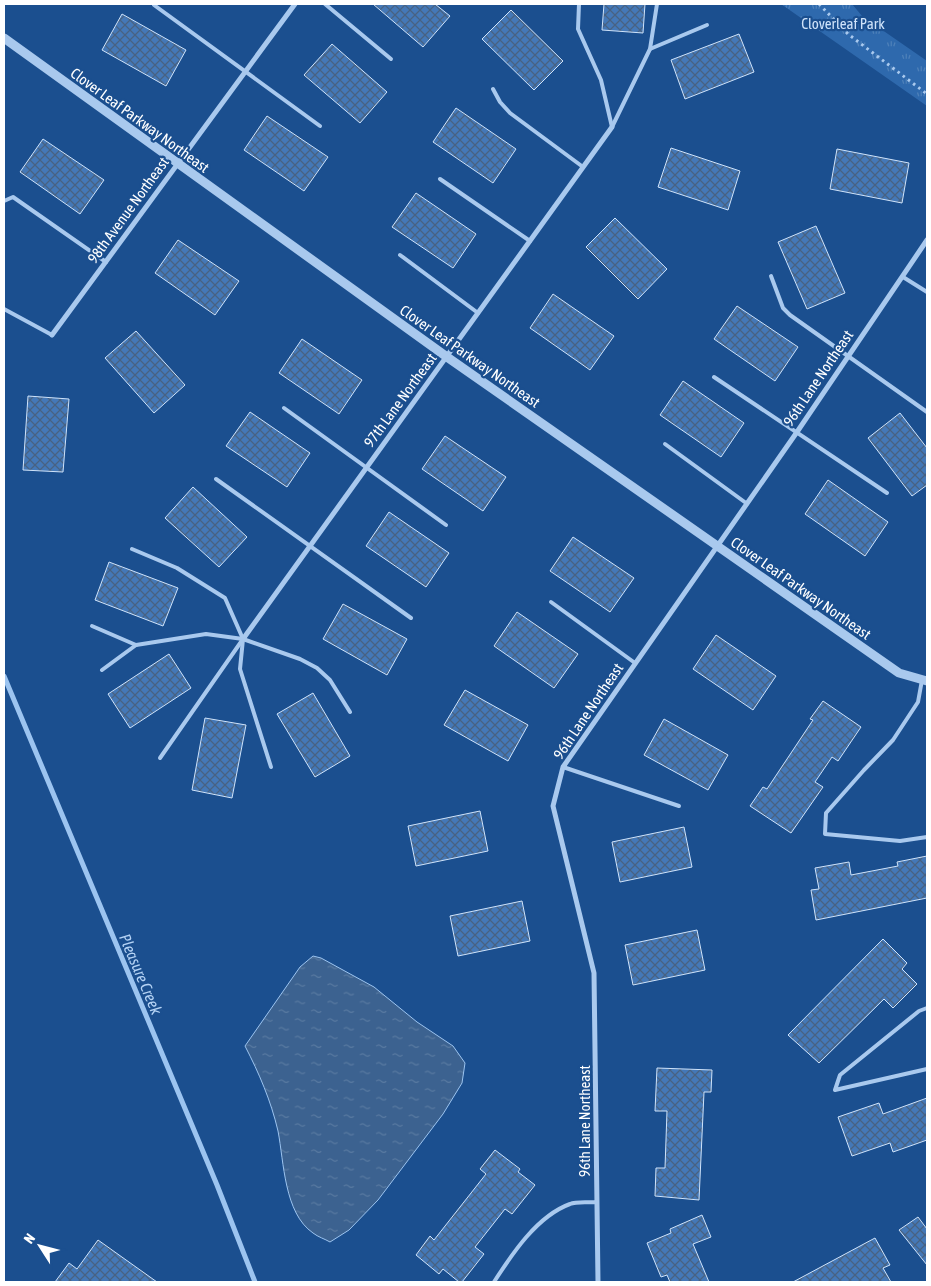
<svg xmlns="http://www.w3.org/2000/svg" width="931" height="1286" viewBox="0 0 931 1286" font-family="'Asap Condensed',sans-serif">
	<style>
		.grass { fill: url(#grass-tufts) }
		.water { fill: url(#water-ripples); stroke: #9cc4f0 }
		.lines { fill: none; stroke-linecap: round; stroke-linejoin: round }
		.stream { stroke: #9cc4f0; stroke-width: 5 }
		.building { fill: url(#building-cross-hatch); stroke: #cfe3fa }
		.path { stroke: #a9c9ee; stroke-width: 3; stroke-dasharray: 2.5 4; stroke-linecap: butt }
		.service { stroke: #a9c9ee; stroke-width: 4 }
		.minor { stroke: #a9c9ee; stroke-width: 5 }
		.tertiary { stroke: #a9c9ee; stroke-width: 9 }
		.labels { text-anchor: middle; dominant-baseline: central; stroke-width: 4.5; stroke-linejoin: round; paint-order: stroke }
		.park-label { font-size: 15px; fill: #cfe3fa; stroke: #1b4f8f }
		.street-label { font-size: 15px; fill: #fff; stroke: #1b4f8f }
		.water-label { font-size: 16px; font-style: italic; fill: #b5d3f5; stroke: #1b4f8f }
	</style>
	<defs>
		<pattern id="grass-tufts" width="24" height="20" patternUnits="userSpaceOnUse" patternTransform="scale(1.25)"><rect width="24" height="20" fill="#2e69ad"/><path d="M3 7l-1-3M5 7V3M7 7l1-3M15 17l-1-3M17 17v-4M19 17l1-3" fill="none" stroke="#4d80b9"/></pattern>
		<pattern id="water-ripples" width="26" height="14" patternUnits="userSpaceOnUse" patternTransform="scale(1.25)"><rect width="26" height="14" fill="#3c6290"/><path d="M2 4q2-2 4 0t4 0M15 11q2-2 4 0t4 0" fill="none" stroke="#597aa1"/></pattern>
		<pattern id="building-cross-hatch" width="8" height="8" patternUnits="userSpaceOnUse" patternTransform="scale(1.25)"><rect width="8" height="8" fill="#4478b7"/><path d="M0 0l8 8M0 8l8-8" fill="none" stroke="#486282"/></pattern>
	</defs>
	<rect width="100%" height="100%" fill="#1b4f8f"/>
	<path class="grass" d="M781,4H852L862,16L927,61V106Z"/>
	<path class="water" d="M313,956L321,958L374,987L417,1022L453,1046L465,1063L462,1083L443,1114L378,1200L349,1230L330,1242C325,1239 318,1237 313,1233C284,1213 284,1162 278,1131C271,1101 259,1073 245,1046L300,967Z"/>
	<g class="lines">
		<path class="stream" d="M4,676L217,1185L255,1282"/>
	</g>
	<g class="building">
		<path d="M373,4H435L450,16L423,47Z"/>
		<path d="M604,4H645L643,33L602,30Z"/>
		<path d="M511,10L563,61L534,90L482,39Z"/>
		<path d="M122,14L186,50L166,86L102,50Z"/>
		<path d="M739,34L754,72L685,99L671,60Z"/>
		<path d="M332,44L387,92L360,123L304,75Z"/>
		<path d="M456,108L516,149L493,183L433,142Z"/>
		<path d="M267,116L328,157L304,191L244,150Z"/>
		<path d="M43,139L104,180L80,214L20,172Z"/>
		<path d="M671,148L740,171L728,210L658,187Z"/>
		<path d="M837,149L909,163L902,203L830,189Z"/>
		<path d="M416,193L476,234L453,268L392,227Z"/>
		<path d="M615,218L667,269L638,299L586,247Z"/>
		<path d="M816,226L845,293L807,309L778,242Z"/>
		<path d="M178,240L239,281L215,315L155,273Z"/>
		<path d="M553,294L614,336L590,370L530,328Z"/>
		<path d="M737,306L798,347L775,381L714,339Z"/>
		<path d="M136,331L185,385L154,413L105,358Z"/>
		<path d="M302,339L362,380L339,414L279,373Z"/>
		<path d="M683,381L744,423L721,457L660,415Z"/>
		<path d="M28,396L69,399L63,472L23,470Z"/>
		<path d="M250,412L310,453L287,487L226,446Z"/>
		<path d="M900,413L927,448V485L912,496L868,438Z"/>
		<path d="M445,436L506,477L483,511L422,469Z"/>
		<path d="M828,480L888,522L865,556L805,514Z"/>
		<path d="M193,487L247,537L219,567L165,518Z"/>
		<path d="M389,512L449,553L426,587L366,546Z"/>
		<path d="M573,537L634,578L610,612L550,571Z"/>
		<path d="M109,562L178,588L163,626L95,600Z"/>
		<path d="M343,604L407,639L387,675L323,639Z"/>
		<path d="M517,612L578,654L554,688L494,646Z"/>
		<path d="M716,635L776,676L753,710L693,669Z"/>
		<path d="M169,654L191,688L130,728L108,694Z"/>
		<path d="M465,690L528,725L508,761L444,725Z"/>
		<path d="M313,693L350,756L315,777L277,714Z"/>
		<path d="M823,701L861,727L838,761L832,757L815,782L823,787L791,833L750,806L763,787L767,789L813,720L810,719Z"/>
		<path d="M205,718L246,725L232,798L192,790Z"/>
		<path d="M664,719L728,755L708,790L644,755Z"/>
		<path d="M480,811L488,851L416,866L408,826Z"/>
		<path d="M684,827L692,867L620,882L612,842Z"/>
		<path d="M927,856V898L816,920L811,890L819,889L815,868L849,862L851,875L898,866L897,862Z"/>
		<path d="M522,901L530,941L458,956L450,916Z"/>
		<path d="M697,930L705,970L633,985L625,945Z"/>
		<path d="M883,939L907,963L902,969L917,984L893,1008L884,999L819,1063L788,1035Z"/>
		<path d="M657,1068L712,1070L711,1092H704L699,1200L655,1196L656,1168H665L667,1111H655Z"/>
		<path d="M927,1098V1140L893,1152L890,1143L852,1156L838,1117L879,1103L883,1114Z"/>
		<path d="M495,1150L520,1169L518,1172L535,1185L512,1214L505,1209L475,1247L484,1254L462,1282H459L443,1269L439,1274L416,1255L430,1236L434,1240L486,1174L480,1169Z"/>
		<path d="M702,1215L711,1237L693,1244L709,1282H670L667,1275L661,1277L647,1243L671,1233L670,1229Z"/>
		<path d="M918,1217L927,1229V1265L899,1230Z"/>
		<path d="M875,1238L890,1265L883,1268L891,1282H793Z"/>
		<path d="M98,1240L157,1282H55L69,1263L77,1269Z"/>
	</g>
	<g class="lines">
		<path class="path" d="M819,4L848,34L927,94"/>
		<g class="service">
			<path d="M325,4L391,59"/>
			<path d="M579,4L578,29L601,80L612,127"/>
			<path d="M154,5L320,126"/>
			<path d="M650,49L707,25"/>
			<path d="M493,89L500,102L510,113L583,167"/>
			<path d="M612,127L650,49L657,4"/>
			<path d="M440,179L530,241"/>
			<path d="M4,201L13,197L106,262"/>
			<path d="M400,255L478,313"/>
			<path d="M771,276L783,308L790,315L927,412"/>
			<path d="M903,277L927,292"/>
			<path d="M4,309L52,335"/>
			<path d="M714,377L887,493"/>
			<path d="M284,408L446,525"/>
			<path d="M665,444L746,503"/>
			<path d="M216,479L411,618"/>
			<path d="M132,549L177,568L225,598L243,639L240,669L271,767"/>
			<path d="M551,602L635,663"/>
			<path d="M92,626L136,645"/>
			<path d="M102,670L136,645L206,634L243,639L300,659L317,668L330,680L350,712"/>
			<path d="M922,680L918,702L893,740L864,770L826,813L825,834L900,841L927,837"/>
			<path d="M160,758L243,639"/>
			<path d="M563,767L679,806"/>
			<path d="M927,1008L919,1011L840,1075L835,1090L927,1069"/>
			<path d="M494,1282C512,1254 537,1216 570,1204C577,1201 589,1203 597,1202"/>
		</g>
		<g class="minor">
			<path d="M52,335L295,4"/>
			<path d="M243,639L612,127"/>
			<path d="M598,1282L594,973L553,806L563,767L797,432L927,240"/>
		</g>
		<path class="tertiary" d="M4,38L447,357L899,673L927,681"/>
	</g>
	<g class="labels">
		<g class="park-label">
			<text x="843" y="23">Cloverleaf Park</text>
		</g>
		<g class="street-label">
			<text transform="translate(140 120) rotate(36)">Clover Leaf Parkway Northeast</text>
			<text transform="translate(128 210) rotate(-54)">98th Avenue Northeast</text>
			<text transform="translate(470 356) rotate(35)">Clover Leaf Parkway Northeast</text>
			<text transform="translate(818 378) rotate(-56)">96th Lane Northeast</text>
			<text transform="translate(400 400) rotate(-54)">97th Lane Northeast</text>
			<text transform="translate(801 588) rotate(35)">Clover Leaf Parkway Northeast</text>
			<text transform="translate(588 711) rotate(-56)">96th Lane Northeast</text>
			<text transform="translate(584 1121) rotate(-90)">96th Lane Northeast</text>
		</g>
		<g class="water-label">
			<text transform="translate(141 974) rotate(67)">Pleasure Creek</text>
		</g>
	</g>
	<rect width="931" height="1286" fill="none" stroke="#ffffff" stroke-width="10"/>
	<g transform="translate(40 1246) rotate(306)" stroke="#1b4f8f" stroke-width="4" paint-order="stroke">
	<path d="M0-4L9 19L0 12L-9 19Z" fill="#ffffff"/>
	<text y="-8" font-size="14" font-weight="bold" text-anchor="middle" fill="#ffffff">N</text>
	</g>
</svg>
